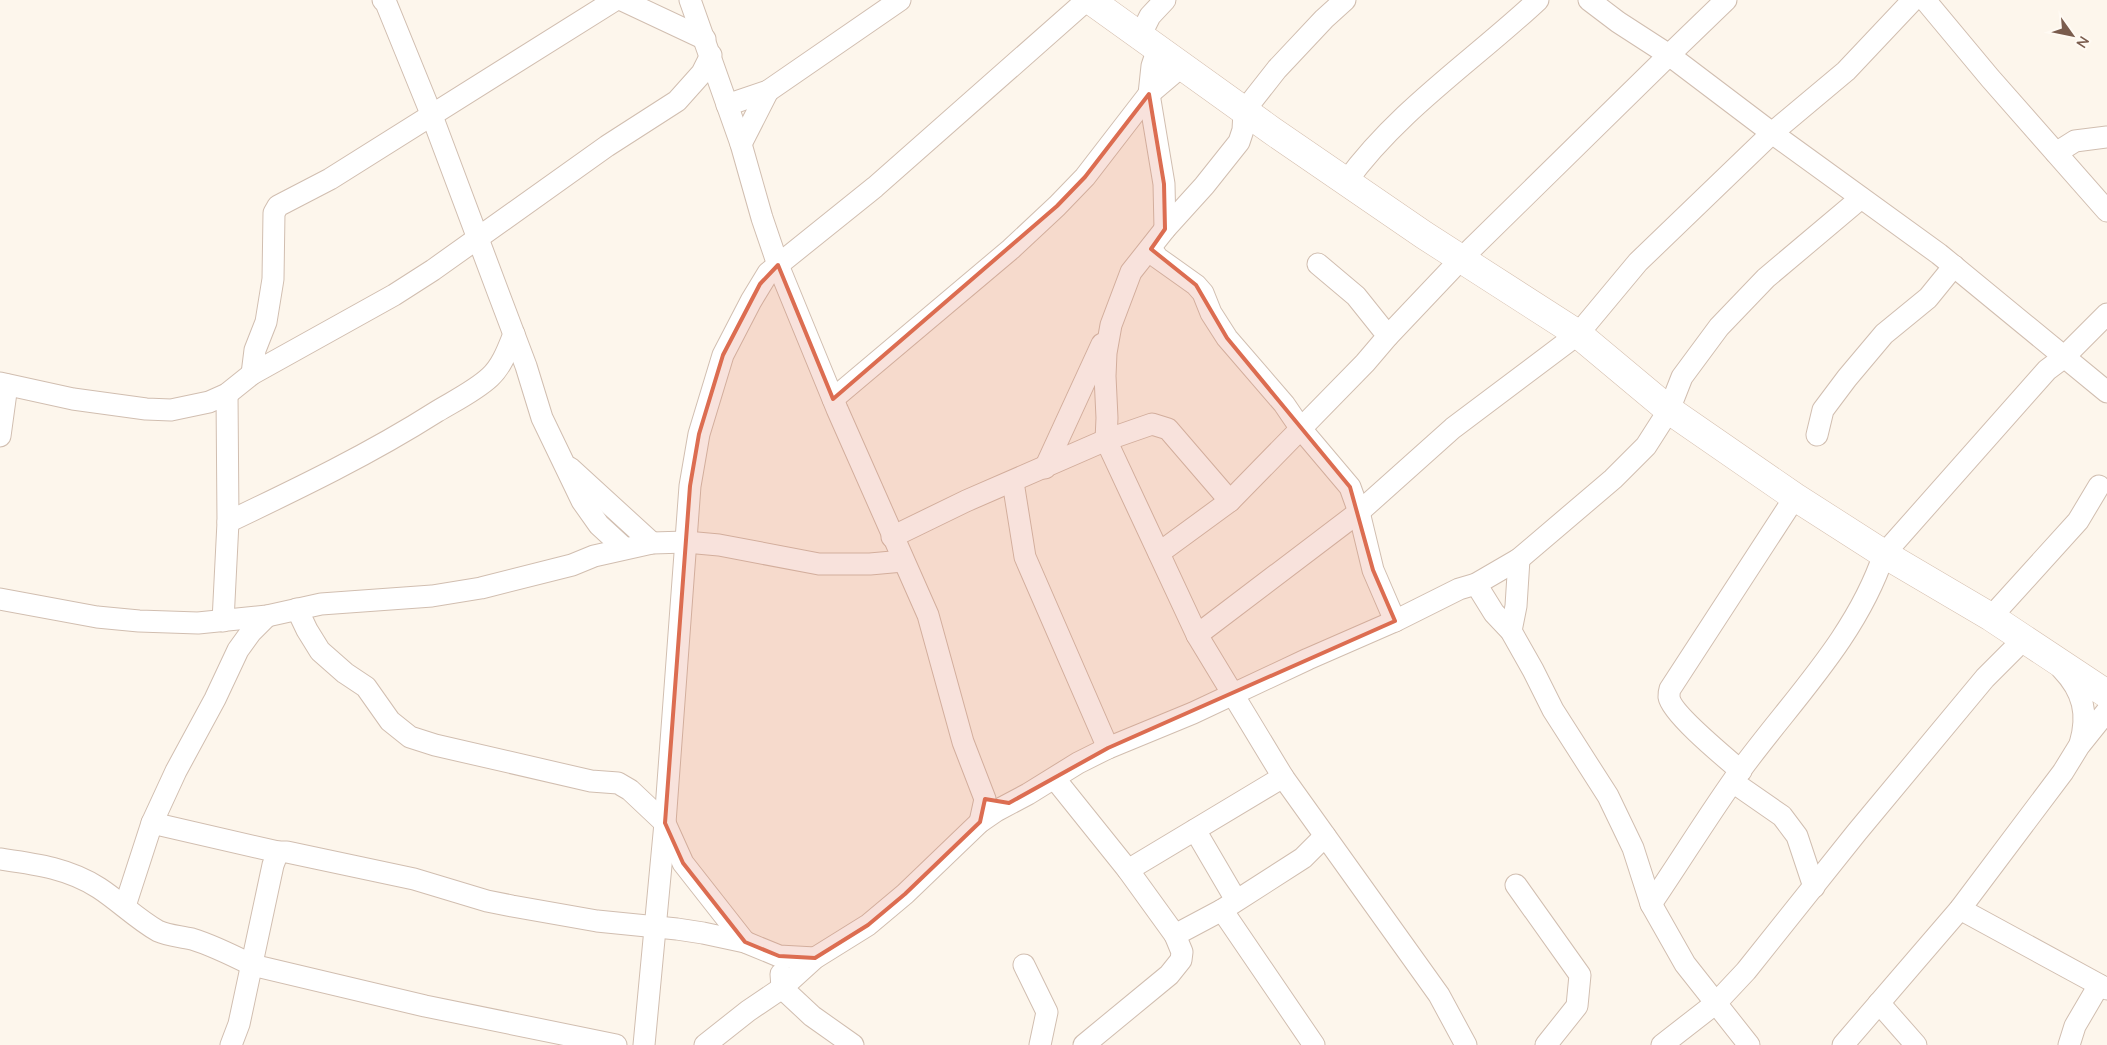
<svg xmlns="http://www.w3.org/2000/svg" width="2107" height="1045" viewBox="0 0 2107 1045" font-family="Mulish,sans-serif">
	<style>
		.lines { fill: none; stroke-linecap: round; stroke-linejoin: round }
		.street-casing { stroke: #d1beb0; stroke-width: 23 }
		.secondary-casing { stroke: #d6c0b0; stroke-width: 29 }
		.street { stroke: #fff; stroke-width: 21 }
		.secondary { stroke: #fff; stroke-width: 28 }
		.marked { fill: #dc6d51; fill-opacity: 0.2; stroke: #dc6d51; stroke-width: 4; stroke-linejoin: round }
	</style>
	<rect width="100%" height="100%" fill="#fdf6ec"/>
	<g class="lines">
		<defs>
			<g id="street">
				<path d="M383,0L386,3L432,116L498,292L526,366L542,418L582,501L599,525L624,548"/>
				<path d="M622,0L705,39"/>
				<path d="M690,0L741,144L762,218L778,265L837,409L928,615L963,742L985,799L980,822"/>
				<path d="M1345,0L1324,19L1277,69L1244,111L1243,130L1239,142L1204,186L1165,229L1131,272L1111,325L1106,353L1105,376L1107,418L1106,440L1197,635L1283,777L1439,995L1466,1045"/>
				<path d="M1589,0L1618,22L1669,55L1726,0"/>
				<path d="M1925,0L1990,78L2107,211"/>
				<path d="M1140,36L1150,16L1165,0"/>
				<path d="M1158,48L1152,66L1149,94L1164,184L1165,229"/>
				<path d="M727,105L768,91L900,0"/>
				<path d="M741,144L768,91"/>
				<path d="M2056,153L2075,141L2107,137"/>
				<path d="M1346,182C1398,110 1474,60 1538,0"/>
				<path d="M1151,249L1158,258L1196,285L1203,293L1211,313L1227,338L1284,404L1301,429L1350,487L1359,512L1373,570L1395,621"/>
				<path d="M1388,336L1461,259L1669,55L1772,133L1939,254L2107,392"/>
				<path d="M252,374L255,350L266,322L273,279L274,213L278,206L330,179L615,0"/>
				<path d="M0,383L73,399L146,409L171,410L209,402L227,394L252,374L394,295L433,270L607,146L677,101L702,73L711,55"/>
				<path d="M833,399L1011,249L1057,206L1085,177L1149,94L1182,66"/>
				<path d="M1817,435L1823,410L1847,378L1884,334L1928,298L1954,266"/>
				<path d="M0,436L7,385"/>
				<path d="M570,468L652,543"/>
				<path d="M1045,468L1102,344"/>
				<path d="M1013,482L1025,557L1108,748"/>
				<path d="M228,522C299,488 370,454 436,412C454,401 475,391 490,377C502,366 508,349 514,334"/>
				<path d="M892,537L966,501L1106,440L1152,424L1168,429L1230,501"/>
				<path d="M1159,553L1230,501L1365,363L1388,336L1356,296L1318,264"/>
				<path d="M1476,584L1494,613L1511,631L1533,670L1553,710L1608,796L1633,848L1651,904L1685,964L1749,1045"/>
				<path d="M0,599L97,617L139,621L198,623L267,616L321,604L432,596L481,588L572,565L594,556L652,543L686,542L719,545L819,564H870L903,561"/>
				<path d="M297,609L307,630L320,651L345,673L366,687L390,721L410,737L435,745L591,781L618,783L630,790L665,823L683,863L745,942"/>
				<path d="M1991,617L2078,521L2099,486"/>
				<path d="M223,621L228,522L227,394"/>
				<path d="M1511,631L1516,606L1519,559"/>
				<path d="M1197,635L1359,512L1453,428L1578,334L1638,262L1772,133L1846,71L1913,0"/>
				<path d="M2062,669C2083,691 2089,714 2080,744"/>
				<path d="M1741,771C1727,759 1671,713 1669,697C1669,694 1669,692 1670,689L1795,497"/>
				<path d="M1055,779L1128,870L1175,935L1222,910L1303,858L1325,836"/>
				<path d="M1733,782L1782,816L1797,836L1814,887"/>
				<path d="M152,823L278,852"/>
				<path d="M1195,830L1236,900"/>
				<path d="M0,859C35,864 68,868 99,888C119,901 137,919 158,931C169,936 180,936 192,939C212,945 232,955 252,965L425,1006L616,1045"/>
				<path d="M1128,870L1283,777"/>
				<path d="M1516,885L1580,975L1577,1006L1546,1045"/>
				<path d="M1651,904C1681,860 1709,814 1740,771C1791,701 1856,638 1884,554L2047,370L2063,358L2107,314"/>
				<path d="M125,906L152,823L176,771L215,699L238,650L251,632L267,616"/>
				<path d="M1960,909L2107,989"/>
				<path d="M1222,910L1314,1045"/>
				<path d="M1024,965L1047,1012L1040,1045"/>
				<path d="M781,974L782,988L812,1016L853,1045"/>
				<path d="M1879,1003L1916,1045"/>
				<path d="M231,1045L239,1024L273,865L278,852H287L414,879L487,901L512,906L597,921L677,929L703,933L745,942L779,956L815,958"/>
				<path d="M644,1045L665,823L690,486L699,434L723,355L751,301L768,273L875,187L1087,0"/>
				<path d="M705,1045L748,1011L782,988L815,958L868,925L905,894L980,822L996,811L1028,794L1078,763L1108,748L1193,713L1308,659L1395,621L1459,589L1476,584L1519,559L1613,479L1646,446L1669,410L1682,377L1719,327L1766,278L1861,198"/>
				<path d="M1084,1045L1169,975L1181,960L1182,952L1175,935"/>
				<path d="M1662,1045L1716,1003L1746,971L1857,832L1985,678L2024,639"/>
				<path d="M1843,1045L1960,909L2063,772L2079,746L2107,711"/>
				<path d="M2069,1045L2075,1026L2099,985"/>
			</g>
			<path id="secondary" d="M1090,0L1271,130L1424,235L1578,334L1669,410L1795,497L1884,554L1991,617L2107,694"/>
		</defs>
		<use href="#street" class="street-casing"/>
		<use href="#secondary" class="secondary-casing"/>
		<use href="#street" class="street"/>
		<use href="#secondary" class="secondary"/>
	</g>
	<path class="marked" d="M1149,94L1164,184L1165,229L1151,249L1196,285L1227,338L1350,487L1373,570L1395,621L1108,748L1009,803L985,799L980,822L905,894L868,925L815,958L779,956L745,942L683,863L665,823L690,486L699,434L723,355L760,284L778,265L833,399L1057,206L1085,177Z"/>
	<g transform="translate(2072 35) rotate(123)" stroke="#fffaf3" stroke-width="4" paint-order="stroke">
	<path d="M0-4L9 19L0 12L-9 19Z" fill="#7a5c4d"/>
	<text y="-8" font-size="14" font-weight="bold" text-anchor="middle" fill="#7a5c4d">N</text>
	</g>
</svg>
